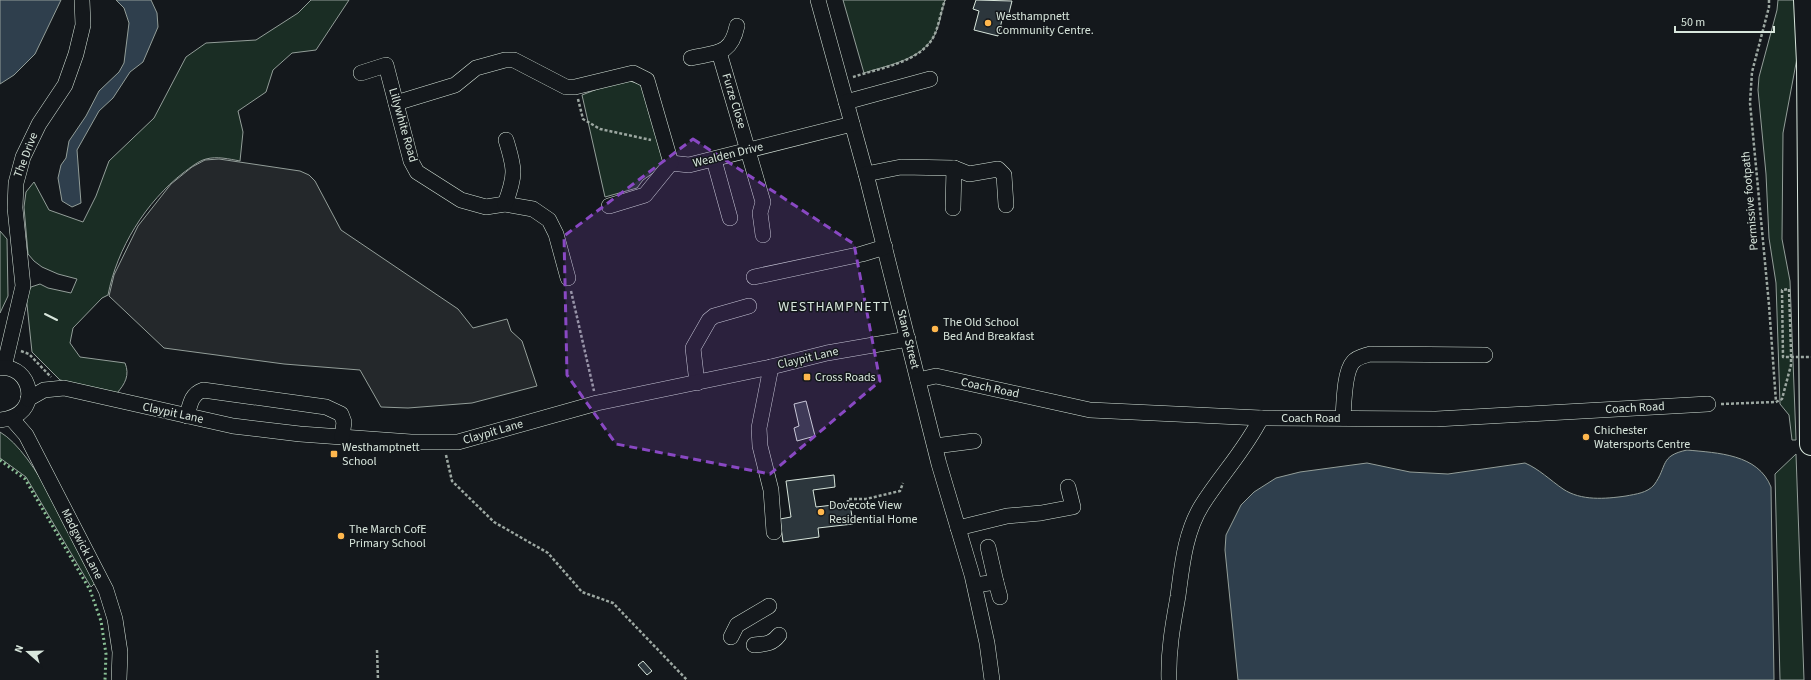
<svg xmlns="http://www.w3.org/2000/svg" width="1811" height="680" viewBox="0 0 1811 680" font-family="'Source Sans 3',sans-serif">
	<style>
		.green { fill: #1a2d24; stroke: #939e99 }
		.parking { fill: #24282b; stroke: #939e99 }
		.water { fill: #2f3f4d; stroke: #939e99 }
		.building { fill: #2c363c; stroke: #d8e6dc }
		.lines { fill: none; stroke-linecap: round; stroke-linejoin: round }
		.minor-casing { stroke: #d8e6dc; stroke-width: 16 }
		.highway-casing { stroke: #d8e6dc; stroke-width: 24 }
		.path { stroke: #9da8a2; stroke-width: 2.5; stroke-dasharray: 3 2; stroke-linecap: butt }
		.minor { stroke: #14181c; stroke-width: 15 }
		.highway { stroke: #14181c; stroke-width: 22 }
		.path-bridge { stroke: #9da8a2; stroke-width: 2.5; stroke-dasharray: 3 2; stroke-linecap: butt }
		.hedge { stroke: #8ac095; stroke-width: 3; stroke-dasharray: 2 3; stroke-linecap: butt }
		.wall { stroke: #d8e6dc; stroke-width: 2 }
		.marked { fill: #8948c3; fill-opacity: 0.2; stroke: #8948c3; stroke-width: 3; stroke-dasharray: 8 5; stroke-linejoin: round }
		.poi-dot { fill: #ffb74d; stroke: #14181c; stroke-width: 1.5 }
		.labels { text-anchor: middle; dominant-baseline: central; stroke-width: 3; stroke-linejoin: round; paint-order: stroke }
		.poi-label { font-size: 12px; fill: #d8e6dc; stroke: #14181c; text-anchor: start }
		.street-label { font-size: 12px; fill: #d8e6dc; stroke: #14181c }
		.quarter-label { font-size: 14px; letter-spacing: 1px; fill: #d8e6dc; stroke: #14181c }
	</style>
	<rect width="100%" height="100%" fill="#14181c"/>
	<g class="green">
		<path d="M311,0H349L316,50L292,53L273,70L266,92L238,111L243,132L240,161C229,159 217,156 206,159C198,161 190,168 183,173C146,202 117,248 108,295L102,298L73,328L70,343L80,357L125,363C130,375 125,384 117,393L60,380L32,352L26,295L31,287L40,284L48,288L71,293L77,279L58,274L42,267L34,261L28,254L24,207L26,192L34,182L49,210L83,222L96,196L109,161L154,118L186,57L206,43L256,40L298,13Z"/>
		<path d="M843,0H945C941,11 940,25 934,36C921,60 888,65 864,73Z"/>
		<path d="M1778,0H1796L1797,58L1783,133L1782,239L1790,281L1796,440H1792L1789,415L1780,404L1776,283L1769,238L1766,174L1758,90L1759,77L1777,10Z"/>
		<path d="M623,79L640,84L646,92L664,156L662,167L643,180L637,188L605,197L582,95Z"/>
		<path d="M0,231L7,239L8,296L0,313Z"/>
		<path d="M0,432C36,453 75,544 95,583L91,587L26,477L0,458Z"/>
		<path d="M1796,454L1804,680H1780L1775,474Z"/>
	</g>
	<path class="parking" d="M219,159L300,171L309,175L315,181L341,230L458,309L473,328L507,319L511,331L522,341L537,386L472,403L408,408L381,407L360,370L284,364L164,348L109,296L114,275L138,226L171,184L192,167L205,160Z"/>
	<g class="water">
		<path d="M0,0H61L35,54L14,75L0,84Z"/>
		<path d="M116,0H151L157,13L158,27L143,62L130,72L113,98L99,111L77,150L81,203L72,207L62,201L58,178L61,165L66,158L69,141L86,116L99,91L119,72L124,63L129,23L124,8Z"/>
		<path d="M1687,450C1718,453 1758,454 1771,487L1774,680H1238L1225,550L1226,535L1241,505L1254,492L1276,478L1300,472L1367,463L1410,472L1448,474L1525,463C1539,469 1550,480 1563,489C1581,501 1605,499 1626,496C1636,494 1647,493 1654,485C1668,466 1659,456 1687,450Z"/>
	</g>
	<g class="building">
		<path d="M976,0L1012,1L1008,17L1003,16L998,36L974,30L979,11L973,9Z"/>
		<path d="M806,401L815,436L797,441L794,428L799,426L794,404Z"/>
		<path d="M834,475L835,487L813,490L816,507L850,503L853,524L818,528L819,537L783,542L780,519L791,517L786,481Z"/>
		<path d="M643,661L652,671L647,675L638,665Z"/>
	</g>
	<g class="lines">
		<defs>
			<g id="minor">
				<path d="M818,0L866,174L939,464L972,575L987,643L992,680"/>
				<path d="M719,52L763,202L760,213L763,235"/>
				<path d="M691,58C717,52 731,55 737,26"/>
				<path d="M361,73L386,65L411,161L417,172L461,200L486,207L505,204L533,209L549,220L556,234L568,278"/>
				<path d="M846,102L930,79"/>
				<path d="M396,103L455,85L476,68L505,60H514L566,87H575L633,73L647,80L671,163"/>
				<path d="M714,160L730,218"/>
				<path d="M671,163L689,165L852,124"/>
				<path d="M866,174L901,167L954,168L969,174L998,169L1004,175L1006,205"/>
				<path d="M505,204C516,175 515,169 506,140"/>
				<path d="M609,206L645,195L671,163"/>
				<path d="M953,208L954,168"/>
				<path d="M754,277L862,254L885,247"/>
				<path d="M4,367L23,286L15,208L16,183L23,157L39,124L65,85L76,54L83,25L82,0"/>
				<path d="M771,367L759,428L760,446L771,490L774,532"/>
				<path d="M0,368C31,363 45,416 0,420"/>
				<path d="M918,380L936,376L1090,410L1261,418L1436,419L1708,404"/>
				<path d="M697,383L693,348L709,320L714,316L749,306"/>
				<path d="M28,399L44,390L64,388L233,426L300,434L411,442H458L597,403L771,367L827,353L908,339"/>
				<path d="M187,416C190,405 191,394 203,390L326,407L341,414L344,422L342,437"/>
				<path d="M1343,418C1344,404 1344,372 1353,362C1357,357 1364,356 1370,354L1485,355"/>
				<path d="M12,419L26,435L106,590L115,619L120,652L119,680"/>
				<path d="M935,446L974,441"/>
				<path d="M958,528L1007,516L1041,513L1073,507L1068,487"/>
				<path d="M996,582L1000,597"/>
				<path d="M975,585L996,582L988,547"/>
				<path d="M731,637L737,625L769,606"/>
				<path d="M754,645C766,644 772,644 779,635"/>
				<path d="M1169,680C1168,651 1173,624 1178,596C1182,566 1185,532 1202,505C1221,475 1245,450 1261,418"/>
			</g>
			<path id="highway" d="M1805,0L1808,63L1811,444"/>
		</defs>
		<use href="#minor" class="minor-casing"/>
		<use href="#highway" class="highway-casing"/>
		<g class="path">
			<path d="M1769,0V7L1752,72L1750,103L1769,305L1776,402"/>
			<path d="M853,77C879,68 920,63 934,36C939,25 941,11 945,0"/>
			<path d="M578,99L583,119L600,129L651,140"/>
			<path d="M571,291L594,391"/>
			<path d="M21,351L29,354L51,377"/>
			<path d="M1721,404L1776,402L1782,399L1791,365V352"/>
			<path d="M446,455L452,481L494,522L548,553L582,592L613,603L687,680"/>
			<path d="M848,503V499H866L900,491L903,483"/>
			<path d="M377,650L378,680"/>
		</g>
		<use href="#minor" class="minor"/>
		<use href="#highway" class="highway"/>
		<path class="path-bridge" d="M1791,352L1789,289L1782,290L1783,357H1811"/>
		<path class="hedge" d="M0,460L25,479L90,590L101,621L106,654L105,680"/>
		<path class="wall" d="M45,314L57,320"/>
	</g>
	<path class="marked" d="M693,139L854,244L880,381L770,474L616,444L567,375L564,236Z"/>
	<g class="poi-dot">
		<circle cx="988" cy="23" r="4"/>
		<circle cx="935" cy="329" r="4"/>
		<rect x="803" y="373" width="8" height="8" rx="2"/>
		<circle cx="1586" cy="437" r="4"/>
		<rect x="330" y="450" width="8" height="8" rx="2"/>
		<circle cx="821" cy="512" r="4"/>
		<circle cx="341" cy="536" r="4"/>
	</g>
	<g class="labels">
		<g class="poi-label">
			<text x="996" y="16">Westhampnett<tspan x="996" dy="14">Community Centre.</tspan></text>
			<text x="943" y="322">The Old School<tspan x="943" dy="14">Bed And Breakfast</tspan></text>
			<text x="815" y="377">Cross Roads</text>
			<text x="1594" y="430">Chichester<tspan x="1594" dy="14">Watersports Centre</tspan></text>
			<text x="342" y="447">Westhamptnett<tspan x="342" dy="14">School</tspan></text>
			<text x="829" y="505">Dovecote View<tspan x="829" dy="14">Residential Home</tspan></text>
			<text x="349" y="529">The March CofE<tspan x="349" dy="14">Primary School</tspan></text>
		</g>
		<g class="street-label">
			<text transform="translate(734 101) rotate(73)">Furze Close</text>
			<text transform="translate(403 125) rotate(74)">Lillywhite Road</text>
			<text transform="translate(26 155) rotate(-69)">The Drive</text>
			<text transform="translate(728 155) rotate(-14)">Wealden Drive</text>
			<text transform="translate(1750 201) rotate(-95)">Permissive footpath</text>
			<text transform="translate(908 339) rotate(76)">Stane Street</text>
			<text transform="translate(808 358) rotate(-13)">Claypit Lane</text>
			<text transform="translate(990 388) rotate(12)">Coach Road</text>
			<text transform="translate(1635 408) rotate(-3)">Coach Road</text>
			<text transform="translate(173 413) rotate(12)">Claypit Lane</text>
			<text x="1311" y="418">Coach Road</text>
			<text transform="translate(493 432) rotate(-16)">Claypit Lane</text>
			<text transform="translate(82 544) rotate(63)">Madgwick Lane</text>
		</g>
		<g class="quarter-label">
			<text x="834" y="307">WESTHAMPNETT</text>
		</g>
	</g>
	<g transform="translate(28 652) rotate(290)" stroke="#14181c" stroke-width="3" paint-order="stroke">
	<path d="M0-3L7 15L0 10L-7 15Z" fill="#d8e6dc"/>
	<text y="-6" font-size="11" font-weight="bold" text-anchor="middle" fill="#d8e6dc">N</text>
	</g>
	<path d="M1675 26v6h99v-6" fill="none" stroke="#d8e6dc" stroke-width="2"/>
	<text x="1681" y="26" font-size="12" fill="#d8e6dc" stroke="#14181c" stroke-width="3" paint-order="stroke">50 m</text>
</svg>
